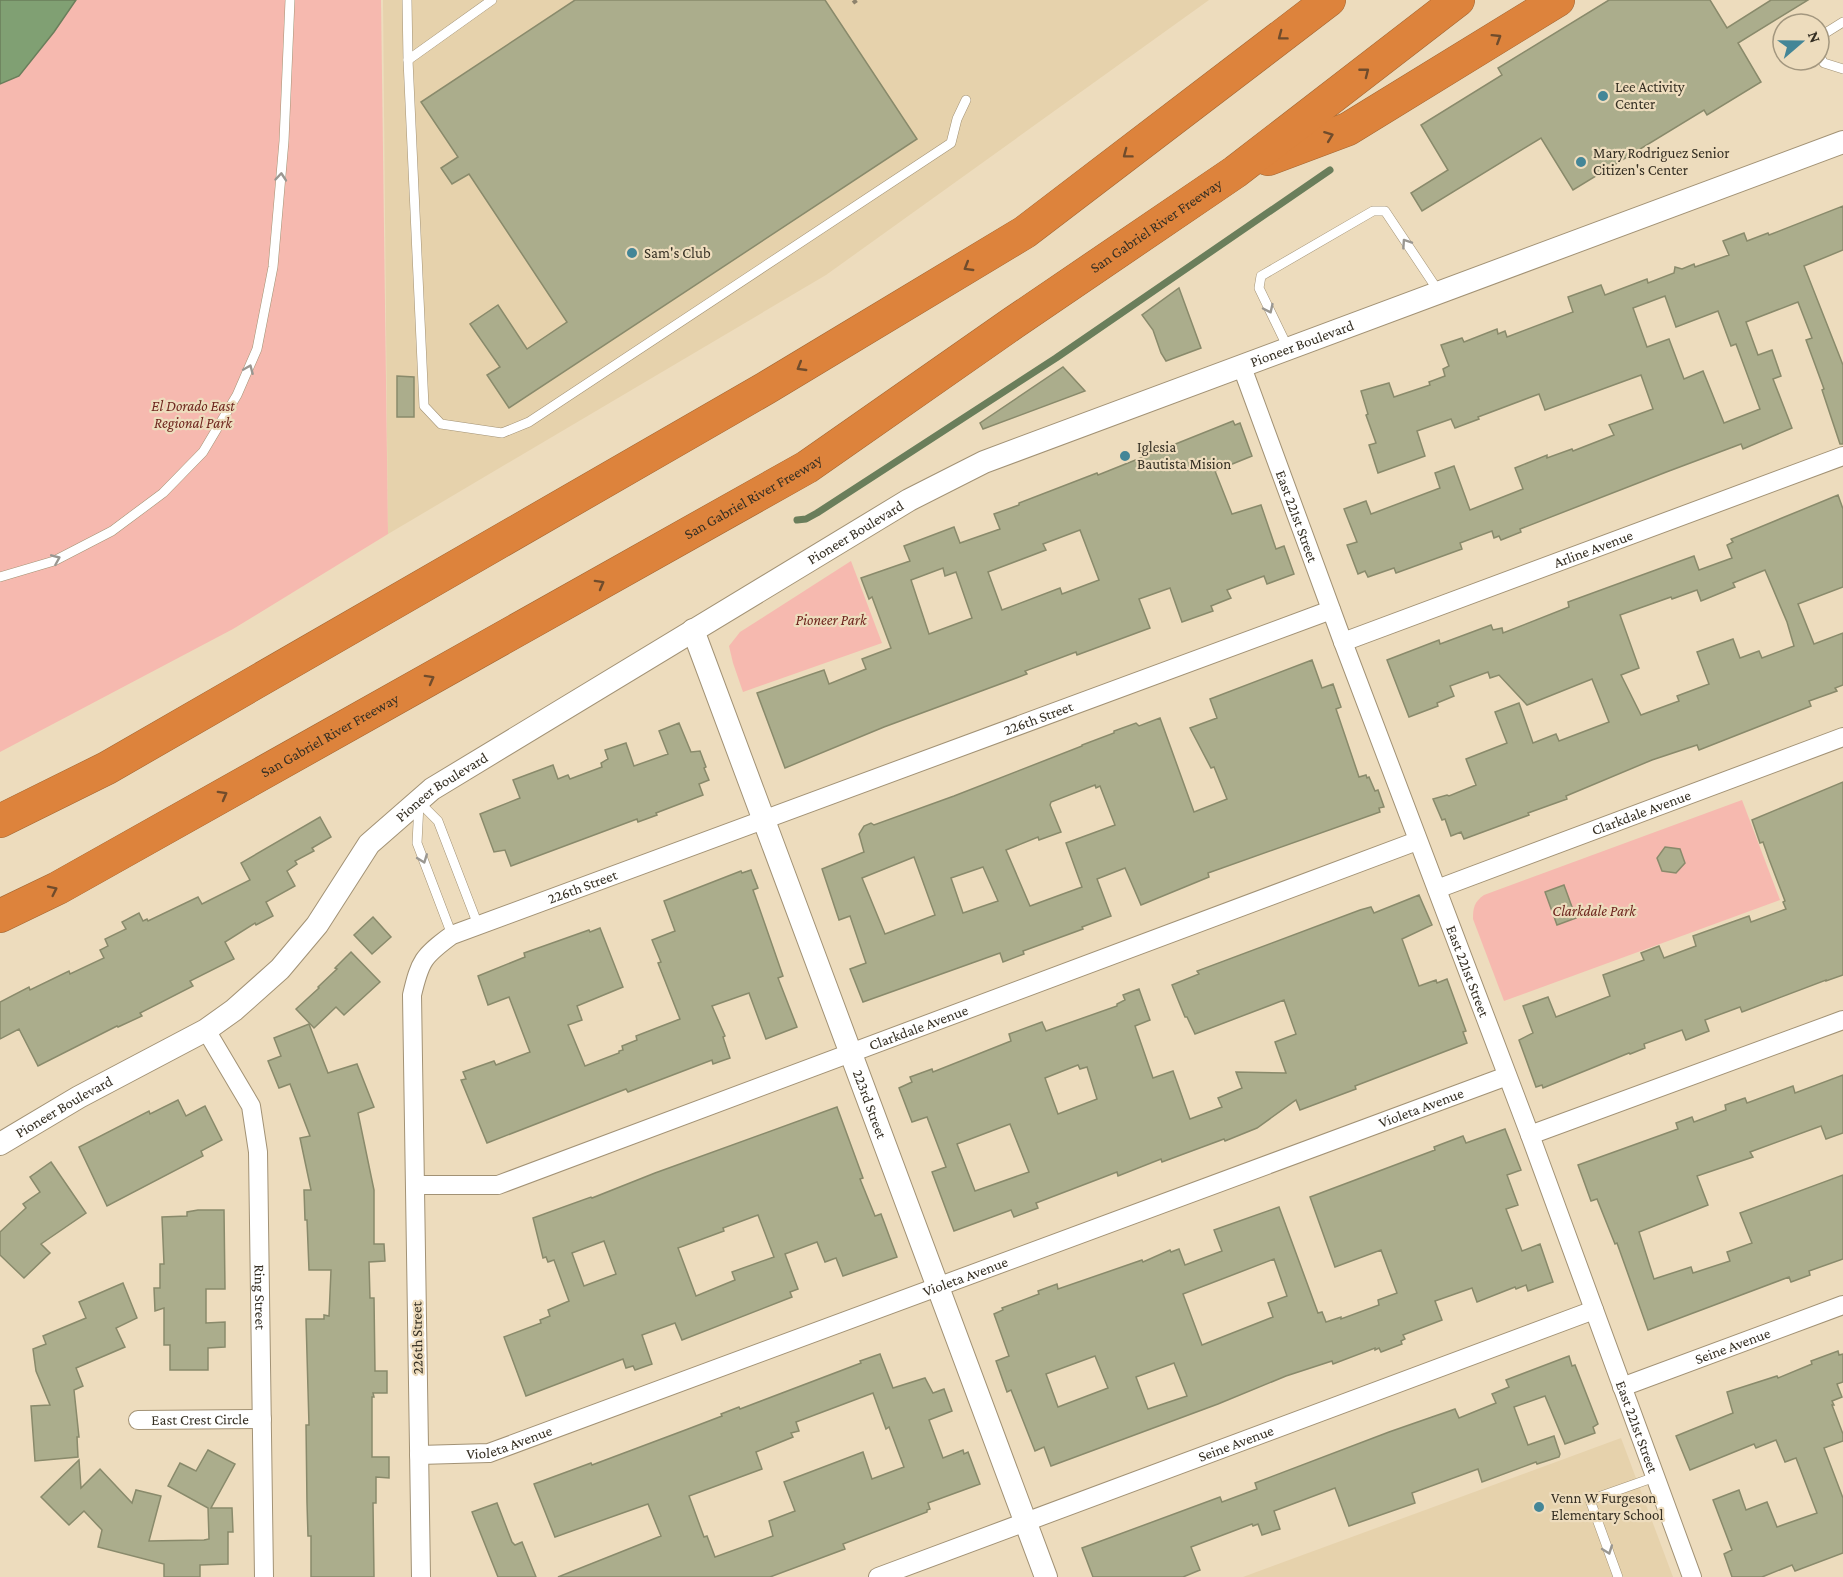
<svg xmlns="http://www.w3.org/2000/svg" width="1843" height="1577" viewBox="0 0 1843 1577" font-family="'Crimson Pro',serif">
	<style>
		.built { fill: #e6d2ac }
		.green { fill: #f6b9af }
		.water { fill: #80a073; stroke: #6a7e5b; stroke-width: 1.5 }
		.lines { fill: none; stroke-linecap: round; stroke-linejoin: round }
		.stream { stroke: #6a7e5b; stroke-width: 7 }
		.building { fill: #abad8c; stroke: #898a6b; stroke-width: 1.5; fill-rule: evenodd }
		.service-casing { stroke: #a29275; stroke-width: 10 }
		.minor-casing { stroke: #a29275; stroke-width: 20 }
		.tertiary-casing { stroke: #a29275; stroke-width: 24 }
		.motorway-casing { stroke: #a26633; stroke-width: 34 }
		.path { stroke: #8d826c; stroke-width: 4; stroke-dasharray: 4.5 4.5; stroke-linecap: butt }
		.service { stroke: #fff; stroke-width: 9 }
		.minor { stroke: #fff; stroke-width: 18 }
		.tertiary { stroke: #fff; stroke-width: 22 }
		.motorway { stroke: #dd833c; stroke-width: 33 }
		.oneway { stroke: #704c2c }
		.oneway2 { stroke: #9a9791 }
		.poi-dot { fill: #448697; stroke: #eddcbd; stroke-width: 2 }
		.labels { text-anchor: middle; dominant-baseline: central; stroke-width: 4.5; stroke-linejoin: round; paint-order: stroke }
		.poi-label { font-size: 15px; fill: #352f23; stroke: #eddcbd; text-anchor: start }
		.street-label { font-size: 15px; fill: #352f23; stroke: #eddcbd }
		.park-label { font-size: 15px; font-style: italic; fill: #6e261e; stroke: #eddcbd }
	</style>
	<rect width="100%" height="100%" fill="#eddcbd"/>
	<g class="built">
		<path d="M383,0H1209L826,275L388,534Z"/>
		<path d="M1621,1438L1673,1577H1243Z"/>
	</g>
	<g class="green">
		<path d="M0,0H381L388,534L233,629L0,752Z"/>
		<path d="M851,561L882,643L743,692L733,663L729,646L740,632Z"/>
		<path d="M1742,800L1780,900L1504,1001L1473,919C1473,908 1474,902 1484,895Z"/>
	</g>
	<path class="water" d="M0,0H76L54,32L19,76L0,84Z"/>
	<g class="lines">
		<path class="stream" d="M797,520L806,519L817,513L1056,358L1330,170"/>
	</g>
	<g class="building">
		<path d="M575,0H825L917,139L509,408L487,375L500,367L470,324L498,305L527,349L567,322L469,174L452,184L441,168L458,157L421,102Z"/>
		<path d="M1609,0H1710L1727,28L1771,0H1808L1738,43L1761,82L1707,115L1704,110L1573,190L1541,138L1422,211L1411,193L1448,170L1421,125L1502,75L1498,68Z"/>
		<path d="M1843,206V250L1804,266L1843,365V444H1840L1822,390L1824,389L1806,340L1812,338L1798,302L1746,322L1758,355L1772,350L1781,376L1773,379L1792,428L1743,449L1741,444L1669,471L1520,529L1521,532L1501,540L1499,536L1494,538L1492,531L1460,543L1462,549L1396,573L1394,568L1368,577L1365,571L1358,574L1347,545L1357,542L1344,509L1366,501L1371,514L1440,488L1435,473L1454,466L1470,510L1523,489L1515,468L1547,455V458L1572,449L1573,451L1614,435L1609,425L1653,409L1641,375L1545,410L1539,394L1478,417L1479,419L1455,428L1451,419L1417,431L1425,456L1378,473L1369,445L1376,443L1366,415L1368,414L1361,391L1389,383L1394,397L1430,385L1429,382L1445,376L1443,369L1449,366L1441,345L1462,338L1464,342L1497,329L1498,334L1505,331L1507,337L1573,312L1568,297L1601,285L1605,295L1647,279L1648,283L1674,273L1675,267L1682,269L1694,264L1695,267L1729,255L1723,241L1744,233L1747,241L1768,233L1769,235ZM1665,296L1676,327L1718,311L1731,346L1736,344L1760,409L1724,423L1703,371L1684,379L1669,339L1647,347L1633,308Z"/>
		<path d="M1179,288L1201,348L1166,361L1161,353L1153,330L1142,315Z"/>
		<path d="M1063,367L1085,391L983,429L980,423Z"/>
		<path d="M397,376L414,377V417H397Z"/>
		<path d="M1233,421L1235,425L1240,423L1252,456L1215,471L1232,514L1261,505L1276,549L1284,546L1294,574L1267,584L1264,576L1227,590L1231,598L1211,606L1213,611L1182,622L1170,588L1139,599L1150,628L1077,655L1076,652L1025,671L1027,674L884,727L785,768L757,693L824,670L829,684L866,669L862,659L891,648L872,597L869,599L861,578L910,561L904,546L954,527L960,543L1000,529L994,514L1019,505V503L1097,473L1098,475ZM1080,530L1099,580L1062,594L1060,588L1002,610L988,572L1046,550L1043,544ZM943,568L945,576L956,572L972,618L929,634L911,580Z"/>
		<path d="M1838,495L1843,509V587L1798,604L1814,644L1843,633V685L1835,688L1837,691L1809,701L1811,706L1699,750L1697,745L1652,760L1566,796L1567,799L1528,813L1529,815L1510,822L1464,839L1461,832L1451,836L1445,819L1442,820L1433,799L1447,795L1449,796L1476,785L1466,759L1507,743L1495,712L1519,703L1533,743L1556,734L1559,741L1609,722L1592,679L1527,705L1499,675L1490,678L1488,672L1450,686L1454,696L1437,703L1438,706L1409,717L1387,660L1439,640L1440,644L1491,625L1493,630L1502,628L1503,633L1569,607L1568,602L1694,556L1699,570L1732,558L1727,545L1733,542L1731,539ZM1765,570L1787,622L1794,646L1762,658L1759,651L1740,658L1733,639L1697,652L1709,684L1677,696L1679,701L1641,715L1621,675L1639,668L1620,615L1671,597L1672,599L1697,590L1701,601L1735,587L1733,583Z"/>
		<path d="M1312,660L1322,688L1333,684L1341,707L1336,709L1359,777L1366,775L1367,778L1369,777L1375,791L1378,790L1384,807L1379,808L1380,812L1208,873L1209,877L1141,905L1125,868L1097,879L1111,916L1082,927L1083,929L1023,951L1024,954L1003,962L1000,953L863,1002L850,969L866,963L850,916L839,920L822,869L864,852L859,834L864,826L871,823L874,825L954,796L1082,746V745L1114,733V731L1136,723L1139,726L1160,718L1194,812L1227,799L1214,767L1211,768L1190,728L1217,718L1210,699ZM1095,785L1096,788L1100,786L1115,825L1066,843L1082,887L1030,906L1006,850L1038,837L1039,840L1061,832L1050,805L1051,802ZM914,857L935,915L885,934L862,878ZM983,867L998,901L963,913L951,878Z"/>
		<path d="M679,723L691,752L700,751L706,767L704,768L709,780L699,784L703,795L656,813L657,815L638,822L637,819L511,866L505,850L494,852L480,814L520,798L513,780L553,765L558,779L568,775L570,779L602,767L601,763L608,759L605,750L626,743L634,766L668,754L659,731Z"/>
		<path d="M1843,782V975L1826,981V980L1742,1012L1740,1007L1705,1020L1709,1031L1686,1040L1682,1030L1644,1044L1645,1048L1630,1054L1629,1053L1543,1088L1542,1085L1536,1087L1519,1040L1533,1033L1523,1006L1548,997L1556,1017L1610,996L1603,975L1644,960L1641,953L1659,946L1664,958L1696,946L1693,936L1749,916L1751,922L1786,909L1783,902L1785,901L1769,859L1763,842L1760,843L1752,820Z"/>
		<path d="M320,817L331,837L312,848L314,851L295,861L297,864L287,871L295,886L266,902L273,916L256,925L255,923L225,942L234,959L190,981L193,986L140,1013L142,1016L118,1027L117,1026L38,1066L19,1029L0,1039V1002L29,987L30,990L69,971L70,974L104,958L100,950L108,946L105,939L126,929L122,922L139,913L143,921L147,919L148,921L198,897L202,904L250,880L241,863Z"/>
		<path d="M1665,847L1680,849L1685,863L1676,873L1662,871L1657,858Z"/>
		<path d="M751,870L758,888L753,890L783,976L778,978L797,1027L766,1039L749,993L712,1006L725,1036L723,1037L730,1058L713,1064L712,1060L628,1092L626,1089L487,1143L461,1080L466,1079L463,1072L494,1061L496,1065L530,1052L509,997L488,1005L478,976L525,957L524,953L589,930L590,932L600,928L623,987L577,1006L582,1020L568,1025L585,1066L619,1053V1051L623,1050L622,1046L637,1040L636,1036L680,1019L658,963L661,962L652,940L675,931L664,901L741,871L742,873Z"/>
		<path d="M1564,885L1576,918L1557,925L1545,892Z"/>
		<path d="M1419,895L1432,925L1402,939L1419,986L1436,980L1437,983L1447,979L1466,1031L1463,1032L1467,1043L1355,1086L1356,1089L1300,1110L1296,1100L1257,1128L1225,1141L1224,1139L1162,1162L1161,1159L1118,1176L1117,1172L1036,1203L1038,1208L1014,1217L1011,1210L954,1231L932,1172L946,1167L927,1117L912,1122L899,1088L912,1082L910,1077L932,1069L933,1072L1011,1041L1009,1034L1042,1022L1046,1031L1117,1006V1004L1125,1000L1123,995L1139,989L1150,1020L1135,1026L1153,1078L1173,1071L1190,1119L1222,1107L1218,1098L1242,1088L1236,1072L1286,1073L1275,1042L1296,1034L1284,1000L1195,1034L1187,1017H1185L1172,985L1199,974L1197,971L1360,910L1371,907L1374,913ZM1078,1065L1080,1069L1087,1067L1097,1099L1058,1114L1045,1078ZM1010,1124L1029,1172L975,1191L957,1144Z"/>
		<path d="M373,917L391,937L372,954L354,935Z"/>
		<path d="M351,952L380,982L344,1015L336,1007L314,1028L296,1009L319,988L318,987L337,969L335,968Z"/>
		<path d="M309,1024L328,1073L357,1064L374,1107L358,1113L374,1190V1244H384L385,1261L369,1262L370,1298H374L375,1371H387V1393H373L374,1397H372V1457H389V1478L376,1477V1503H373L374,1577H311V1536H308L307,1503L306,1425H309L306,1319H324V1315L329,1316L331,1270H309L307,1220H305L304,1190H311L300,1138L310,1136L290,1084L279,1088L268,1061L281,1056L274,1038Z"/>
		<path d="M1843,1075V1133L1826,1139L1821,1126L1750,1152L1753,1157L1697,1176L1708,1205L1639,1232L1654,1279L1691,1267L1693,1273L1730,1261L1727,1252L1752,1243L1740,1213L1843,1175V1259L1809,1271L1810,1275L1791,1282L1789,1277L1648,1330L1617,1243L1615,1244L1597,1199L1591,1201L1578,1165L1678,1129L1676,1123L1692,1117L1694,1122L1726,1110L1725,1105L1745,1098L1747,1103L1793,1086L1795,1093Z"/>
		<path d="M178,1100L186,1116L205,1106L222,1140L201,1151L203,1156L107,1206L79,1147L149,1111L150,1114Z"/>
		<path d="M837,1107L863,1178L860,1179L875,1216L881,1214L897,1257L843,1276L836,1258L825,1262L817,1242L785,1254L798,1289L790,1292L792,1297L682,1340L675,1323L642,1335L652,1364L635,1370L633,1366L626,1368L623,1359L526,1396L504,1337L541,1323L540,1320L550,1316L548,1310L569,1301L554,1260L548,1262L546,1257L543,1258L533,1218L591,1197L592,1198L655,1173ZM758,1215L774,1257L732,1272L735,1280L696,1296L678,1248L724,1231L723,1228ZM604,1241L616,1274L584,1286L572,1253Z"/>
		<path d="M1505,1129L1521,1170L1507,1175L1518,1205L1506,1209L1522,1251L1540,1244L1553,1282L1528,1291L1526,1285L1516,1289L1515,1287L1477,1302L1472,1288L1435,1301L1442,1320L1403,1335L1405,1339L1401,1341L1402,1344L1381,1352L1379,1348L1375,1350V1348L1333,1364L1332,1361L1286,1376L1218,1404L1051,1466L1044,1447L1035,1451L1011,1390L1007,1392L996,1361L1009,1356L994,1314L1003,1310L1002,1308L1039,1294L1038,1291L1057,1284L1058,1289L1142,1260L1143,1262L1170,1250L1171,1252L1179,1249L1185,1265L1222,1251L1214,1230L1279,1207L1318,1313L1322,1312L1326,1322L1341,1317V1319L1379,1305L1378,1300L1397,1293L1381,1250L1335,1267L1310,1197L1435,1150L1434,1147L1463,1136L1466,1143ZM1274,1259L1287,1296L1268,1303L1273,1317L1202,1345L1183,1294ZM1095,1356L1108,1388L1058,1407L1046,1374ZM1174,1363L1187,1396L1148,1409L1136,1377Z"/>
		<path d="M51,1162L86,1213L41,1244L50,1253L24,1278L0,1255V1232L26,1208L23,1204L40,1192L30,1177Z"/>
		<path d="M198,1210H224L225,1289H206V1323L225,1322V1347L208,1348V1370H170V1345H164V1308L155,1311L154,1288H160V1264H164L162,1217L187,1216V1212Z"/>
		<path d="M123,1283L137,1318L116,1328L125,1347L76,1368L83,1386L74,1390L79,1437H77L78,1457L35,1461L31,1406L50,1405L36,1371L33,1349L46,1344L43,1336L86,1318L79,1302Z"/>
		<path d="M1838,1351L1839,1355L1843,1354V1382L1837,1384L1842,1397L1832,1401L1834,1405H1832L1843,1434V1441L1824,1448L1843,1498V1553L1795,1571L1792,1565L1762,1577H1732L1724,1554L1732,1550L1713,1500L1739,1490L1746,1510L1767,1502L1777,1527L1817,1513L1796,1458L1785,1462L1776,1440L1756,1448L1754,1444L1749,1446L1690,1470L1676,1436L1733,1413L1727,1392L1777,1376L1778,1378L1812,1364L1811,1361Z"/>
		<path d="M880,1354L893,1388L925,1378L933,1393L944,1389L952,1411L929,1420L943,1458L963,1450L964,1454L968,1452L980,1484L928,1503L930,1509L927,1510V1512L843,1544L845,1549L770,1577H558L661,1536L648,1504L555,1537L534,1484L591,1463L592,1465L688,1429L722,1416L721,1414L739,1407L740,1409L861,1363L860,1361ZM873,1393L886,1429L889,1427L904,1467L872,1479L863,1452L784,1482L795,1511L769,1521L773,1536L715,1557L707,1536L704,1537L689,1496L762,1469L756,1452L793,1437L791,1433L799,1431L796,1422Z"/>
		<path d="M1569,1356L1572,1366L1575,1365L1598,1424L1593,1427L1595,1433L1565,1444L1545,1396L1514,1407L1528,1445L1554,1436L1560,1454L1559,1457L1537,1464L1536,1462L1482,1482L1478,1469L1412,1493L1415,1503L1349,1526L1335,1488L1274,1511L1280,1529L1262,1535L1258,1524L1253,1526L1252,1524L1191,1547L1200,1570L1183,1577H1093L1082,1548L1220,1497L1222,1502L1257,1489L1255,1483L1389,1432L1455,1409L1459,1418L1496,1403L1492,1394L1509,1387L1506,1380Z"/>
		<path d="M208,1450L235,1464L211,1508H232L233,1532H228V1564L200,1565V1577H164V1564L98,1547L102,1530L84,1511L69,1525L41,1497L79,1460L81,1488L100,1469L132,1503L136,1490L161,1496L149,1541L204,1540L209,1539L208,1508L168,1486L180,1463L196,1471Z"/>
		<path d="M497,1503L512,1542L515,1545L522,1542L536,1577H498L472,1512Z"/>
	</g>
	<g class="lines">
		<defs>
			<g id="service">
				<path d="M407,0L408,60L424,406L441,424L502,433L529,422L951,143L957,119L966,100"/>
				<path d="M1819,37L1843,22"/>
				<path d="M1819,56L1824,63L1843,69"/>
				<path d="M408,60L492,0"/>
				<path d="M1288,348L1259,288L1261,276L1373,211H1385L1439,292"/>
				<path d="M0,577L54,561L112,531L163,493L203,452L237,395L257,349L273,267L284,141L290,0"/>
				<path d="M419,802L438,821L478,925"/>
				<path d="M419,804L417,843L452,935"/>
				<path d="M1618,1577L1590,1500L1655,1477"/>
			</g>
			<g id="minor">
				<path id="s1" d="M1242,367L1343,642L1530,1135L1692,1577"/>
				<path id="s2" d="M1343,642L1843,456"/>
				<path id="s3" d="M1437,889L1843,737"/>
				<path id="s4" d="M206,1030L251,1106L258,1152L264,1577"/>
				<path d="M1530,1135L1843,1020"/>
				<path id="s5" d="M416,1185H498L1417,841"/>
				<path id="s6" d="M1622,1387L1843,1305"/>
				<path id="s7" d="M138,1420L262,1419"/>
				<path id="s8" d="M419,1455L489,1453L1507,1076"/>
				<path id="s9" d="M421,1577L412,995C420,961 423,956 452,935L1331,610"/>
				<path id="s10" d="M878,1577L1594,1310"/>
			</g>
			<g id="tertiary">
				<path id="s11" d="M693,630L1046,1577"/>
				<path id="s12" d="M0,1144L79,1097L206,1030L234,1010L280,969L317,925L369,844L432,789L909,500L984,462L1843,142"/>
			</g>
			<g id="motorway">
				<path d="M1268,159L1348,129L1558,0"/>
				<path d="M0,821L107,768L766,388L1025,232L1329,0"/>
				<path id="s13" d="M0,916L58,888L807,467L1013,323L1235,172L1458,0"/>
			</g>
		</defs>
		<use href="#service" class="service-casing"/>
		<use href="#minor" class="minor-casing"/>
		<use href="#tertiary" class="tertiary-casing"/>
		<use href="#motorway" class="motorway-casing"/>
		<path class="path" d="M853,3L857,0"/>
		<use href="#service" class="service"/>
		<use href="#minor" class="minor"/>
		<use href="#tertiary" class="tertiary"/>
		<use href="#motorway" class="motorway"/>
	</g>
	<defs><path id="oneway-chevron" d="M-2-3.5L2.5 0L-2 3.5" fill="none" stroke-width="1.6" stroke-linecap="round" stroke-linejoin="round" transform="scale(1.5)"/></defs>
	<g class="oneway">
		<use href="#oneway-chevron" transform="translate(1282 36) rotate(143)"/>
		<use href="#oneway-chevron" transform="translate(1497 38) rotate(-32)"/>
		<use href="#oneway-chevron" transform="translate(1365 72) rotate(-38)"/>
		<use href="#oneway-chevron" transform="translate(1329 136) rotate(-21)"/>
		<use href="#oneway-chevron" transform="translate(1127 154) rotate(143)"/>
		<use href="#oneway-chevron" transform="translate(968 267) rotate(149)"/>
		<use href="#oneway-chevron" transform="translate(801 367) rotate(149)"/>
		<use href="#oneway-chevron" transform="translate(600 584) rotate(-29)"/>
		<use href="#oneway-chevron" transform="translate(430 679) rotate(-29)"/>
		<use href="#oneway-chevron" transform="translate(223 795) rotate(-29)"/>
		<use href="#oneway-chevron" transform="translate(53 890) rotate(-26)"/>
	</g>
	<g class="oneway2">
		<use href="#oneway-chevron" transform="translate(281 177) rotate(-85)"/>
		<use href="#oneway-chevron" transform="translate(1406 243) rotate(-124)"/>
		<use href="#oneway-chevron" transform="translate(1269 309) rotate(65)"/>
		<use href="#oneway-chevron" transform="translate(249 369) rotate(-67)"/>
		<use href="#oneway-chevron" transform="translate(56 559) rotate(-23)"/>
		<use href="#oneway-chevron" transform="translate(423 859) rotate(69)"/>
		<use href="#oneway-chevron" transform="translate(1608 1550) rotate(70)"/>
	</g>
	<g class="poi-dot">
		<circle cx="1603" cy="96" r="6"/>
		<circle cx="1581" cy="162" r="6"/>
		<circle cx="632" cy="253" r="6"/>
		<circle cx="1125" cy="456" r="6"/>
		<circle cx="1539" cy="1507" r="6"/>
	</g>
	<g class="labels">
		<g class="poi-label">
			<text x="1615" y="87">Lee Activity<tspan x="1615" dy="17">Center</tspan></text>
			<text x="1593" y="153">Mary Rodriguez Senior<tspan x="1593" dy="17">Citizen's Center</tspan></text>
			<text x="644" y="253">Sam's Club</text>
			<text x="1137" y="447">Iglesia<tspan x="1137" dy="17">Bautista Mision</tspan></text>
			<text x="1551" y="1498">Venn W Furgeson<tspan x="1551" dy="17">Elementary School</tspan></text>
		</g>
		<g class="street-label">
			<text stroke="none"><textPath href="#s13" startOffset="1348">San Gabriel River Freeway</textPath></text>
			<text stroke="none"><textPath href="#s12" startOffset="1550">Pioneer Boulevard</textPath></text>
			<text stroke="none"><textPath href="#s13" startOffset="862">San Gabriel River Freeway</textPath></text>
			<text stroke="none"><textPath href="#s1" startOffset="159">East 221st Street</textPath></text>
			<text stroke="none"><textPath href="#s12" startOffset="1064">Pioneer Boulevard</textPath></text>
			<text stroke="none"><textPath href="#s2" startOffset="267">Arline Avenue</textPath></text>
			<text stroke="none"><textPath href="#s9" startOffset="1282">226th Street</textPath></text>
			<text stroke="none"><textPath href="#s13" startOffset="376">San Gabriel River Freeway</textPath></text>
			<text stroke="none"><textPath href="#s12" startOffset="578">Pioneer Boulevard</textPath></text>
			<text stroke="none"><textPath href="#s3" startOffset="218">Clarkdale Avenue</textPath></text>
			<text stroke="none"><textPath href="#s9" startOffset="796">226th Street</textPath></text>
			<text stroke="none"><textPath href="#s1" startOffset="645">East 221st Street</textPath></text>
			<text stroke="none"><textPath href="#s5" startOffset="531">Clarkdale Avenue</textPath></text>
			<text stroke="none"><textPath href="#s11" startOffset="506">223rd Street</textPath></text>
			<text stroke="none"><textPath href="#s12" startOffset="74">Pioneer Boulevard</textPath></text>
			<text stroke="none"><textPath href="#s8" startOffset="1064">Violeta Avenue</textPath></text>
			<text stroke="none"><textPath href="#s8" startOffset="578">Violeta Avenue</textPath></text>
			<text stroke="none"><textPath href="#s4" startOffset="280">Ring Street</textPath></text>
			<text transform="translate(417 1338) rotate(-91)">226th Street</text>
			<text stroke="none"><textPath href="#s6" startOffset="118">Seine Avenue</textPath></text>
			<text stroke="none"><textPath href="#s7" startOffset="62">East Crest Circle</textPath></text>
			<text stroke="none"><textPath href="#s1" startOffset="1131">East 221st Street</textPath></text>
			<text stroke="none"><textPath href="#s8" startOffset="92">Violeta Avenue</textPath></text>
			<text stroke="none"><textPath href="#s10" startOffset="382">Seine Avenue</textPath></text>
		</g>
		<g class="park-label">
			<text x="193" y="406">El Dorado East<tspan x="193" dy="17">Regional Park</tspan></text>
			<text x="831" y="620">Pioneer Park</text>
			<text x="1594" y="911">Clarkdale Park</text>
		</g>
	</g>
	<g transform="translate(1801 42) rotate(70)"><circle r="28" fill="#eddcbd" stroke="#a3977f" stroke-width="1.5"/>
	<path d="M0-4.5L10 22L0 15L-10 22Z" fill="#448697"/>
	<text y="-9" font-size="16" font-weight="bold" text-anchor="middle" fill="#352f23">N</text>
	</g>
</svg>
